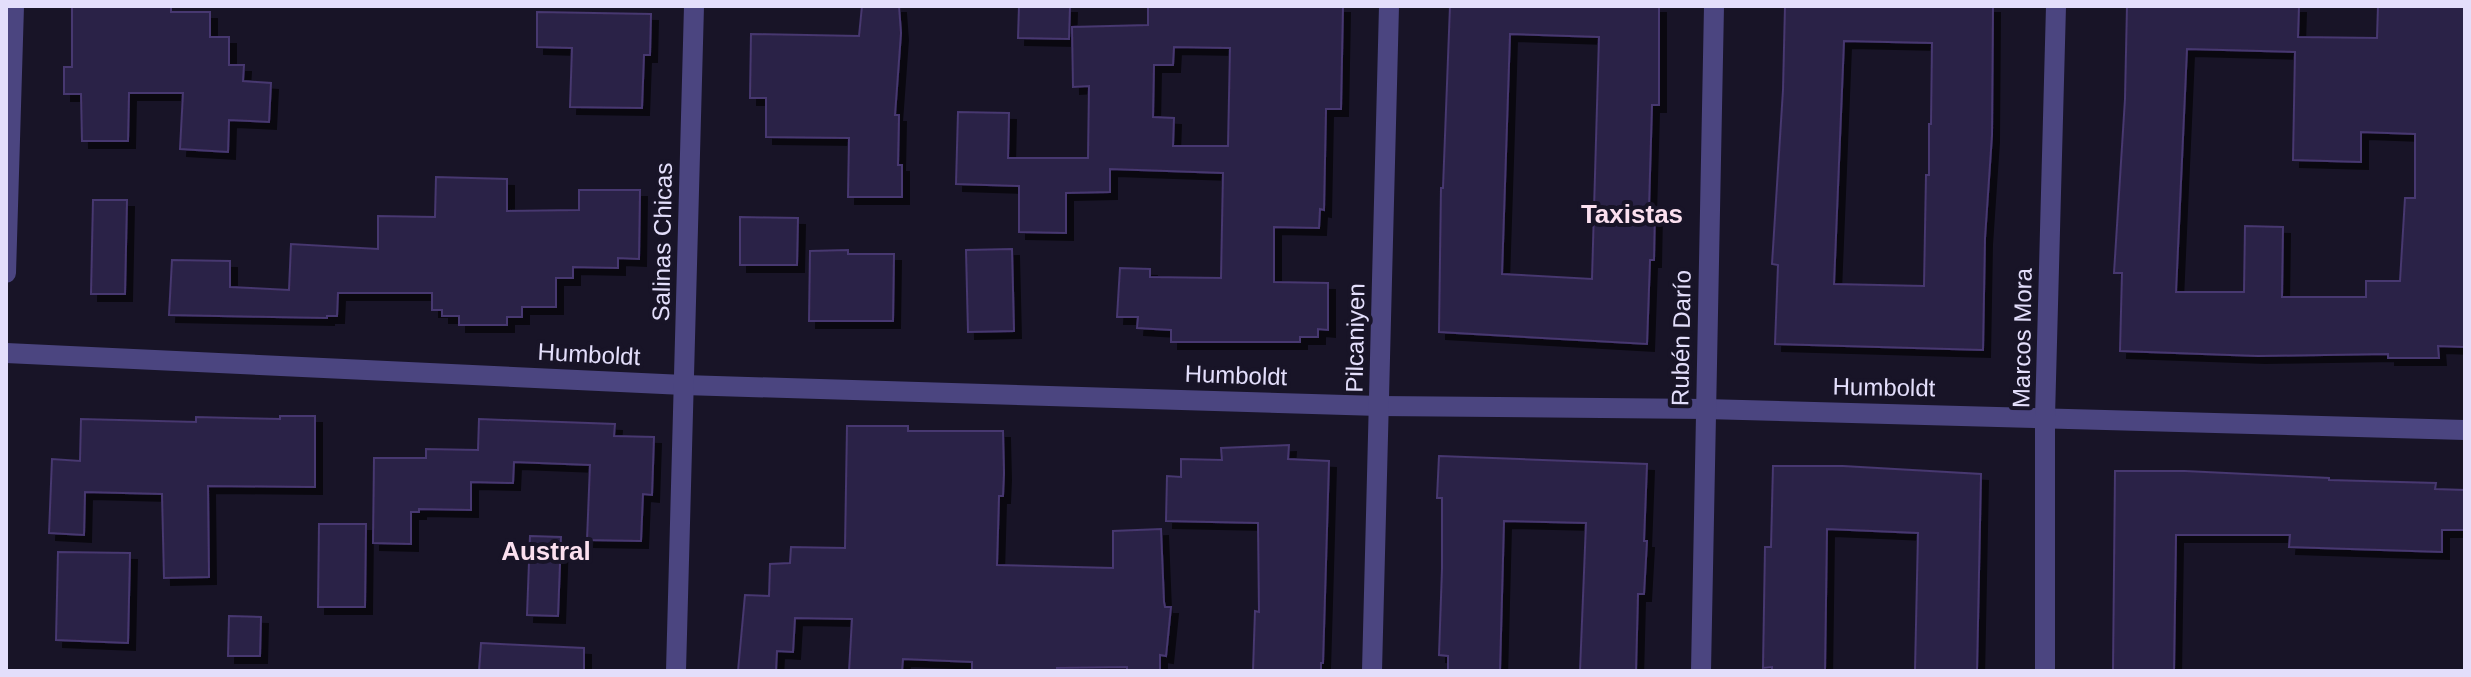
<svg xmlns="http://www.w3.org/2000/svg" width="2471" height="677" viewBox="0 0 2471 677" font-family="Arial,sans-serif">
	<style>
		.building { fill: #2c2246; stroke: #46376f; stroke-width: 2; fill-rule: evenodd; filter: url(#shadow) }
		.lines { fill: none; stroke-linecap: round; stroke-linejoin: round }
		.minor { stroke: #4b4580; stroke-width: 20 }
		.labels { text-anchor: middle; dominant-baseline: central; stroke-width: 8; stroke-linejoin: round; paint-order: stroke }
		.street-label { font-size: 24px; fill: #e3defb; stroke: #181427 }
		.neighbourhood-label { font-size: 26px; font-weight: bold; fill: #fbe0ef; stroke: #181427 }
	</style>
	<defs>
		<filter id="shadow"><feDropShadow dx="7" dy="7" stdDeviation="0" flood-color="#0009"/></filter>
	</defs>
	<rect width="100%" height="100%" fill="#181427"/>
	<g class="building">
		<path d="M72,6H171V12H210V37H229V65H244L243,81L271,83L269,122L229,120L228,152L180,149L183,93H129L128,141H82L81,94H64V67H72Z"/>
		<path d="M862,6H899L901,33L895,115H899L898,165H902V197H848L849,138L766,137V98H750L751,34L859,36Z"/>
		<path d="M1019,6H1070L1069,39L1018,38Z"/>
		<path d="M1148,6H1343L1341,109H1326L1324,210L1320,209L1319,228L1274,227V282L1328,283V330L1318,329V337H1300V342H1171V330L1137,328L1138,317H1117L1120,268L1150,269V277L1221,278L1223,173L1110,169V192L1066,193V233L1019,232V186L956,184L958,112L1009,113L1008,158H1088L1089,86L1073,87L1072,27L1148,25ZM1174,47L1230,48L1228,146H1173L1174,118L1153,117L1154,65H1173Z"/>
		<path d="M1450,6H1659V105H1652L1649,208H1655L1654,260H1650L1647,344L1439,332L1441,188H1443ZM1510,34L1599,37L1592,279L1502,274Z"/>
		<path d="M1785,6H1993L1992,135L1985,238L1983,350L1775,344L1778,265L1772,264L1783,90ZM1844,41L1932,43L1931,124H1929V175H1926L1924,286L1834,284Z"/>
		<path d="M2127,6H2299L2298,37L2377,38L2378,6H2465V347L2438,346L2439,358H2388V354L2258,356L2120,351L2122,273H2114L2125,99ZM2187,49L2295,52L2293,160L2361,162V132L2415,134V198H2405L2400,281H2366V297H2282L2283,227L2245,226L2244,292H2176Z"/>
		<path d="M537,12L651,14L650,55H644L642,108L570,107L572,48L537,47Z"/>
		<path d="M436,177L507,179V211L579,210V190H640L639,259L618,258V268L573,267V278H556V307H522V317H507V325H459V316H442V310H432V293H338L337,316H327V318L169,315L172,260L230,261V287L289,290L291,244L378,249V216L435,217Z"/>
		<path d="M93,200H127L125,294H91Z"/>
		<path d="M740,217L798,218L797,265H740Z"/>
		<path d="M1012,249L1014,331L968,332L966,250Z"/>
		<path d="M848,250V254H894L893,321H809L810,251Z"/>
		<path d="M280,416H315V487L208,486L209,577L164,578L162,494L85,492L84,535L49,533L52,459L80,461L81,419L196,422V417L280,419Z"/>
		<path d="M479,419L615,424L614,436L654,437L652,495L643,494L641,541L587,540L590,465L514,462L513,483L471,482V510L419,509V512H411V544L373,543L374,458H426V449L478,450Z"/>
		<path d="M847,426H908V431H1003L1004,473L1003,496H999L997,565L1113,568V531L1161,529L1164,602L1165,607H1171L1166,656L1160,655V671H1127V667L1057,668V671H972V662L903,659L902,671H849L852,619L795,618L793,652L777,651L776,671H738L745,595L769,596L770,564L790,563L791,547L845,548Z"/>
		<path d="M1289,445L1288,459L1329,461L1323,663H1321V671H1253L1255,611L1259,612L1258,523L1166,521L1167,476L1181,477V459L1222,460L1221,448Z"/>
		<path d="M1439,456L1647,464L1644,541H1647L1644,594H1638L1636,671H1580L1586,523L1504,521L1500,671H1448V656L1439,655L1442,569V498H1437Z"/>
		<path d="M1773,466H1843L1981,474L1977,671H1915L1918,533L1827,529L1825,671H1772V667L1763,668L1765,547H1771Z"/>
		<path d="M2115,471H2185L2329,478V480L2436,483L2435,489L2465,490V530H2442V552L2289,547L2290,535H2176L2174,671H2113Z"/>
		<path d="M319,524H366L365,607H318Z"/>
		<path d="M530,536L561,537L558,616L527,615Z"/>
		<path d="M58,552L130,553L128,643L56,640Z"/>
		<path d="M229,616L261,617L260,656H228Z"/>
		<path d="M481,643L584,648V671H479Z"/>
	</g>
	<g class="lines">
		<g class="minor">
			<path d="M6,273L14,6"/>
			<path d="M6,353L684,385L1379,406L1705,409L2465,430"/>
			<path d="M676,671L694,6"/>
			<path d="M1372,671L1389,6"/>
			<path d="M1701,671L1714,6"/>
			<path d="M2045,671V417L2056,6"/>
		</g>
	</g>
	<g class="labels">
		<g class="street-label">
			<text transform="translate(662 242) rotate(-89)">Salinas Chicas</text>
			<text transform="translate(1355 338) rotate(-89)">Pilcaniyen</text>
			<text transform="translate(1681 338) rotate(-89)">Rubén Darío</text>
			<text transform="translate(2022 338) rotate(-89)">Marcos Mora</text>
			<text transform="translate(589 354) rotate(3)">Humboldt</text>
			<text transform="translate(1236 375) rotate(2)">Humboldt</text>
			<text transform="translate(1884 387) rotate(1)">Humboldt</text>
		</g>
		<g class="neighbourhood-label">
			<text x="1632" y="214">Taxistas</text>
			<text x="546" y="551">Austral</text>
		</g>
	</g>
	<rect width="2471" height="677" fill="none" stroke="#e3defb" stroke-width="16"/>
</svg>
